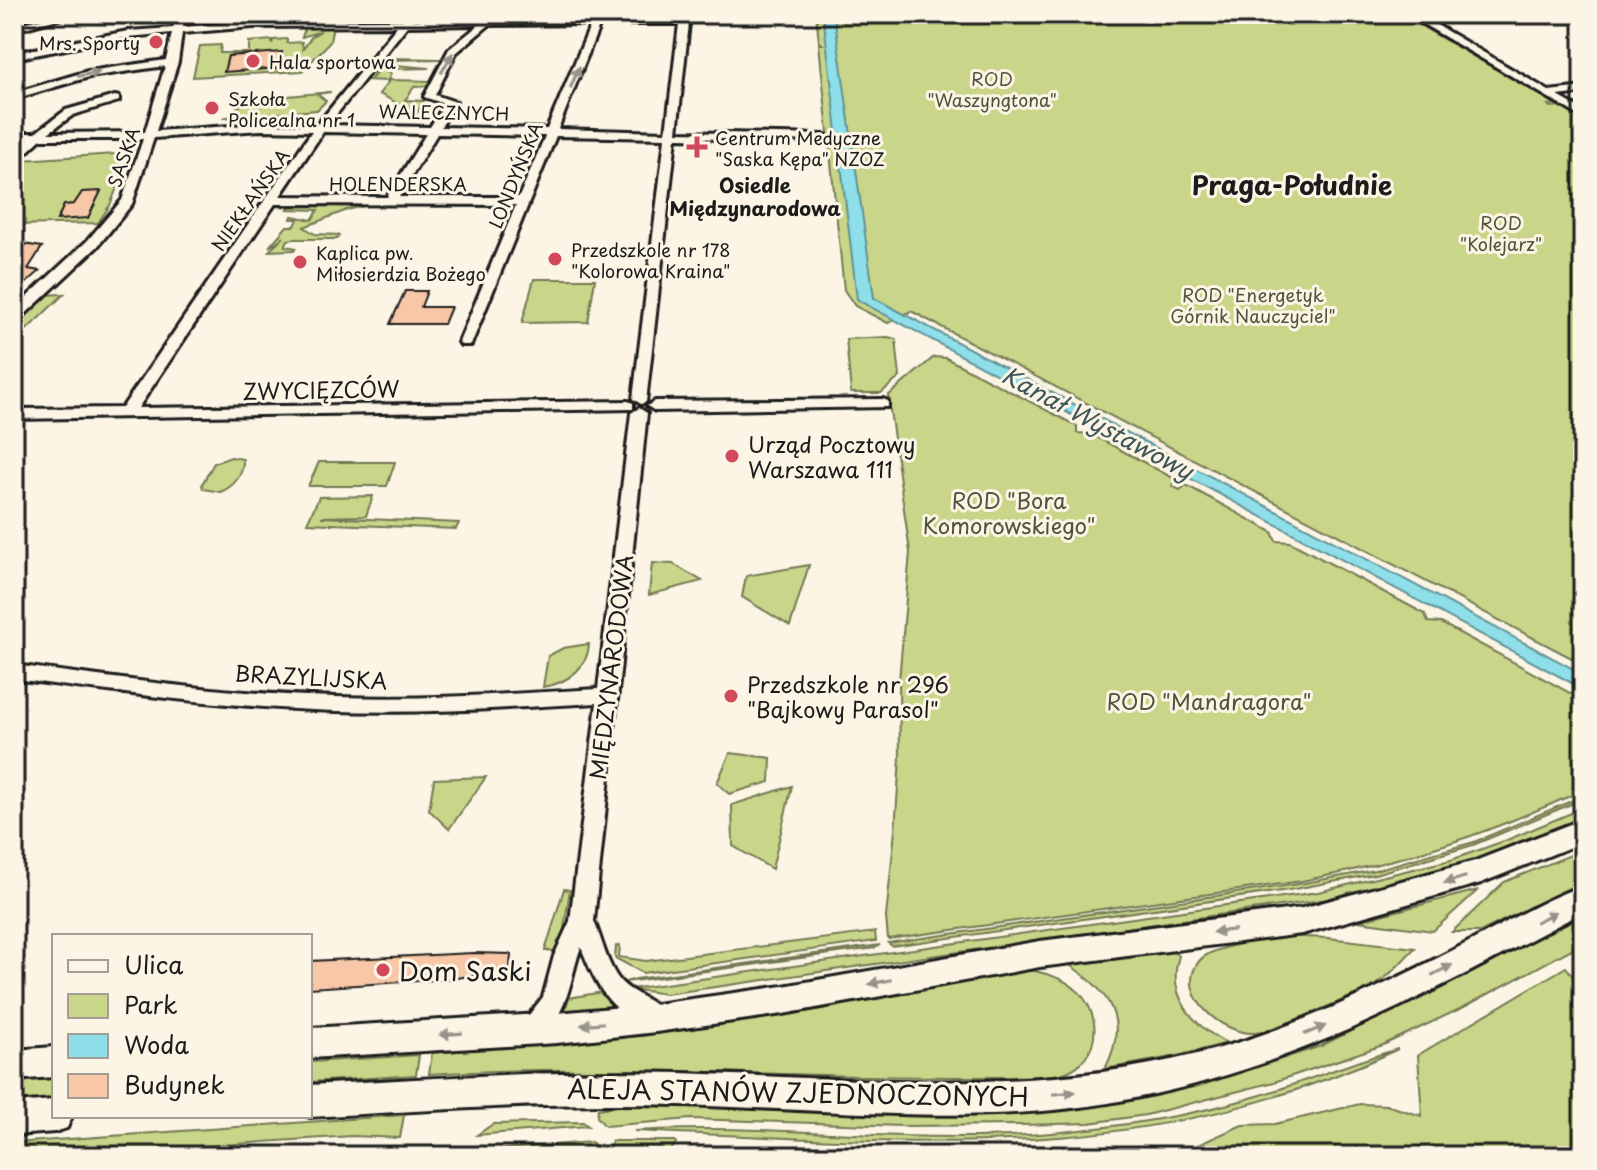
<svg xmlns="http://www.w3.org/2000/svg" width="1597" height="1170" viewBox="0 0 1597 1170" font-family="'Playpen Sans',sans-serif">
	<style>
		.green { fill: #c9d588; stroke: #727852; stroke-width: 2 }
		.water { fill: #8edfe9; stroke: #609197; stroke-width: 2 }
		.building { fill: #f8c7a7; stroke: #1c1c1c; stroke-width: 2 }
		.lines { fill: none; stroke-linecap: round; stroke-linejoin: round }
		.minor-casing { stroke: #1c1c1c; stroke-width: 6 }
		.major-casing { stroke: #1c1c1c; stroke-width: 6 }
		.minor { fill: #fcf5e5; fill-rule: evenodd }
		.major { fill: #fcf5e5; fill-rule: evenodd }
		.oneway { fill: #97938b }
		.poi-dot { fill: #d1495b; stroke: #fcf5e5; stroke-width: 3 }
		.labels { text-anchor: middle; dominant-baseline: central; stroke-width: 6; stroke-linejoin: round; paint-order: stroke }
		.far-poi-label { font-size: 18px; fill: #1c1c1c; stroke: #fcf5e5; text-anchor: start }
		.far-park-label { font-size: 18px; fill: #50543c; stroke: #fcf5e5 }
		.far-street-label { font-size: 18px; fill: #1c1c1c; stroke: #fcf5e5 }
		.far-neighbourhood-label { font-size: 20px; font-weight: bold; fill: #1c1c1c; stroke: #fcf5e5 }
		.street-label { font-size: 22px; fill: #1c1c1c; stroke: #fcf5e5 }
		.poi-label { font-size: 22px; fill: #1c1c1c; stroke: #fcf5e5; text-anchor: start }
		.park-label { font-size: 22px; fill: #50543c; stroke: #fcf5e5 }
		.water-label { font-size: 24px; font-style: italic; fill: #3e565a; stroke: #fcf5e5 }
		.far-district-label { font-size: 26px; font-weight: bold; fill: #1c1c1c; stroke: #fcf5e5 }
		.near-poi-label { font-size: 26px; fill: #1c1c1c; stroke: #fcf5e5; text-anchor: start }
		.near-street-label { font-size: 26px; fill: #1c1c1c; stroke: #fcf5e5 }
	</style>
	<rect width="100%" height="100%" fill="#fcf5e5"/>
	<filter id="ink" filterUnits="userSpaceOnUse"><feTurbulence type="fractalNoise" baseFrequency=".0125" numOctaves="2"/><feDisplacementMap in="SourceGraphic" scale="16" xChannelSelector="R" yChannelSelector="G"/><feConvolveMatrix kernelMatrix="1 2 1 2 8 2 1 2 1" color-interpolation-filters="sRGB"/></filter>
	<g filter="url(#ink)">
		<g class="green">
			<path d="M816,14H1390L1399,19L1407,18L1556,104L1548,105L1550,107L1560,106L1583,120V664L911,311L888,323L855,306L844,290L819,44H822L819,42Z"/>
			<path d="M333,25L330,42L302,71L193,77L200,46L221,45L220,53H249V42L272,40V44L273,40L287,39V43L302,42L303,49L312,36L321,31L302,37L305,28L301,26Z"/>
			<path d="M384,58L443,59L386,60L371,79L385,64L429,68L390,69L387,72L391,74L388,80L432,81L428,86L414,87L405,100L424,101L417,113L379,94L389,81L365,80Z"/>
			<path d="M331,92L317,94L326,101L317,110L222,118L242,114L237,107L255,99Z"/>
			<path d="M131,153L110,205L98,223L14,225V168L21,160Z"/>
			<path d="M291,205H368L347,210L304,227L315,234L339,235L337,239H294L288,240L285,246L296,248L294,250L269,251L284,237L269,247L287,226H295L298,219H291L292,216L312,220L318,210L288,209Z"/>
			<path d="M534,279H595L588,322L522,323Z"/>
			<path d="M64,294L14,342V324L45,295Z"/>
			<path d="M888,337L896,339L900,377L881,393H851L846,339Z"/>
			<path d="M934,357L946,358L1077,426V433L1091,434L1175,479L1172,486L1180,490L1186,485L1272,532L1276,541L1290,542L1425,614L1428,622L1441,623L1583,700V790C1487,834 1406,861 1302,881L888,939L886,917L895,830L900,758L899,681L910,552L888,396Z"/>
			<path d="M231,457L243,459C244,474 234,487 220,492L203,489L202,484L214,463Z"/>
			<path d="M319,462H395L387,486H308Z"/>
			<path d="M373,496L366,516L321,517L459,523L456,529L307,523L319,497Z"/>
			<path d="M652,563L673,564L702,581L649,595Z"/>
			<path d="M809,565L790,626L742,597L746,576Z"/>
			<path d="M589,644C588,668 566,684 543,687L548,656L563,648Z"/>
			<path d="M730,753L771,758L770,782L729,794L717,783Z"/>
			<path d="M486,777L449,829L429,810L434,779Z"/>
			<path d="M792,786L772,869L733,846L732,805Z"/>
			<path d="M1583,796V799L1473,845L1375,874L1289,890L892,946L888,943L1305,883L1375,870L1474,842Z"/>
			<path d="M1583,808V817L1473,863L1336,898L666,994L630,989L1318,892L1451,860L1507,840Z"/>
			<path d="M1583,850V881L1480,932H1452L1504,882Z"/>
			<path d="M564,889L570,890L561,948L556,951H545Z"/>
			<path d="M1478,890L1433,931L1358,921Z"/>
			<path d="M1583,915V943L1464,1007L1383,1045L1274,1082L1146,1115L1089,1123L1023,1125L903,1126L691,1119L605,1126L597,1117L598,1109L647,1102L1074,1106L1141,1097L1199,1086L1321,1046Z"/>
			<path d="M875,932L876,941L643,973L615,958L616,946L620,945L619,957L646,961Z"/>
			<path d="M1281,936L1328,938L1415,948C1403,959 1390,977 1375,985C1357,995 1272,1031 1255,1033C1223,1035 1172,994 1200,960C1212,946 1262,941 1281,936Z"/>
			<path d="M880,945L875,948L625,982L636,979Z"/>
			<path d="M1170,950L1179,956C1166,995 1193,1026 1227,1043L1177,1056L1105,1069C1130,1021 1110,991 1068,964Z"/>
			<path d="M1566,967L1583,990V1156H1131L1189,1149L1242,1125L1275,1124L1360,1104L1386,1105L1422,1116L1418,1055Z"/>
			<path d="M1030,970C1050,974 1070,980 1083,997C1104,1024 1096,1065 1060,1074C1041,1078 1019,1076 999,1077C955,1077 910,1077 866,1076C720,1073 575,1065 429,1074L432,1053L642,1036L798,1013Z"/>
			<path d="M602,992L617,1009L564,1013L569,998Z"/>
			<path d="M1398,1049C1141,1170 908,1142 634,1131C773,1122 913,1146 1052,1133C1123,1126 1193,1116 1261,1095C1307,1081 1352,1062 1398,1049Z"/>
			<path d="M419,1055L416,1075L310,1082V1062Z"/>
			<path d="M54,1078V1100L14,1102V1081Z"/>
			<path d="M404,1115L400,1138L352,1136L61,1156H14V1143Z"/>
			<path d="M583,1122L588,1126L477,1135L493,1124Z"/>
			<path d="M612,1141H675L676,1143L667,1156H604Z"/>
			<path d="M591,1142L597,1147L595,1156H461L464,1152Z"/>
		</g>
		<path class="water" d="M823,14H834L874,298L1583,674V689L861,302L857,299Z"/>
		<g class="building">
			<path d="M282,52L280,68L224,72L228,56Z"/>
			<path d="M101,191L88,218L57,220L64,205L74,204L82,192Z"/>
			<path d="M24,244L42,247L28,269L40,271L14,294V248Z"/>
			<path d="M405,291H427L421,307H451L444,324H390Z"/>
			<path d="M473,953L511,954L510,969L451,979L310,988V961Z"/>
		</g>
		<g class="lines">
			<defs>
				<g id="minor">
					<path d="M60,14H76L14,31V25Z"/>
					<path d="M176,14H186L183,27L253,21L402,20L407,14H413L412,20L680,18V14H690L677,132L825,135L831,138L825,141L676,138L646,402L641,404L633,399L665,138L556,136L471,345H461L459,342L516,205L275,204L138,408L628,401L633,403V409L14,419V409L122,408L312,131L260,130L154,138L132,204L97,247L19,320L14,321V309L87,241L122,200L143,139H41L14,164V154L28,139H14V133H35L66,110L115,96L119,97V101L73,115L48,133L145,132L165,66L89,77L14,99V93L88,71L166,60L172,33L128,37L14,59V53L128,31L173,28ZM591,24L547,129L441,127L456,102L435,95L456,53L489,25ZM600,24H679L666,132L558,129ZM479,25L449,49L424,97L445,104L430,127L328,125L407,26ZM397,26L317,125L260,124L156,131L178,62L182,33L253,27ZM323,132L426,134L387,197L280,196ZM437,134L545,136L519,197H399Z"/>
					<path d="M1406,14H1418L1549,91L1583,87V93L1558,96L1583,110V118Z"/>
					<path d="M883,399L888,401V407L655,411L647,406L655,401Z"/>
					<path d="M639,408L647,413L594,921C602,940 607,965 620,981C633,995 658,1001 665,1017L662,1025L653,1028C609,1012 597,988 581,947C569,979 568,1026 530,1040L521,1037L518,1029L543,997L554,956L570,921L597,703C509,708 422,714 335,711C227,707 121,693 14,679V665C121,679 228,694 336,697C423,700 511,694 598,689L631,413Z"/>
				</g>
				<g id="major">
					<path d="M1583,819V842L1481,883L1302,934L1040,967L783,1014L656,1032L557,1043L310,1058V1028L557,1013L656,1004L783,986L1040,941L1302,908L1475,861Z"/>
					<path d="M1583,886V912C1440,988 1300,1065 1140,1097C988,1129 833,1109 679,1105C556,1101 433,1110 310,1117L307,1116H310V1085C433,1078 556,1070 679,1073C853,1078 1026,1097 1197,1054C1289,1031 1375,990 1459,947C1500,927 1540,900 1583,886Z"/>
					<path d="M54,1047V1077L14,1080V1050Z"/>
					<path d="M54,1100V1116H72L67,1128L55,1132L14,1135V1103Z"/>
				</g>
			</defs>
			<use href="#minor" class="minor-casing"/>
			<use href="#major" class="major-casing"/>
			<use href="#minor" class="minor"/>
			<use href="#major" class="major"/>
		</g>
		<defs><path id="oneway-solid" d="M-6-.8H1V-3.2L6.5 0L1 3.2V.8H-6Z" transform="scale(2)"/></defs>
		<g class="oneway">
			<use href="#oneway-solid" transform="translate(447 63) rotate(-60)"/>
			<use href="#oneway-solid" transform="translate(89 74) rotate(-12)"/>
			<use href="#oneway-solid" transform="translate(575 77) rotate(-67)"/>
			<use href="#oneway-solid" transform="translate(1455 880) rotate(163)"/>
			<use href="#oneway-solid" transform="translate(1546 917) rotate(-27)"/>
			<use href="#oneway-solid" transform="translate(1224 931) rotate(173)"/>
			<use href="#oneway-solid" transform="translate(1442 970) rotate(-27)"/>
			<use href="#oneway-solid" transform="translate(880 982) rotate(169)"/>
			<use href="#oneway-solid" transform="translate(592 1024) rotate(174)"/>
			<use href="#oneway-solid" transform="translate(1315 1030) rotate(-22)"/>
			<use href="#oneway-solid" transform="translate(451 1034) rotate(176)"/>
			<use href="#oneway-solid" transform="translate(1064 1093) rotate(-6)"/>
		</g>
	</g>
	<g class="poi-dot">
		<circle cx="156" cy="42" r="8"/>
		<circle cx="253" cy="61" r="8"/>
		<circle cx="212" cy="108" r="8"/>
		<path d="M693 135h8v8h8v8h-8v8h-8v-8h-8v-8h8z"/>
		<circle cx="555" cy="259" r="8"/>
		<circle cx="300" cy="262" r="8"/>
		<circle cx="732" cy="456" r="8"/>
		<circle cx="731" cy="696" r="8"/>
		<circle cx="383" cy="970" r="8"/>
	</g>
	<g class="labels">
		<g class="far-poi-label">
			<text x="140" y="42" text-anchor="end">Mrs. Sporty</text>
			<text x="269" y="61">Hala sportowa</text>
			<text x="228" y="98">Szkoła<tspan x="228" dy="21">Policealna nr 1</tspan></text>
			<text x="715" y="137">Centrum Medyczne<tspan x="715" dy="21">"Saska Kępa" NZOZ</tspan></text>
			<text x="571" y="249">Przedszkole nr 178<tspan x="571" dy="21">"Kolorowa Kraina"</tspan></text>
			<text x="316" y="252">Kaplica pw.<tspan x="316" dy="21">Miłosierdzia Bożego</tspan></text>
		</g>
		<g class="far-park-label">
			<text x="992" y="78">ROD<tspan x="992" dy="21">"Waszyngtona"</tspan></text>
			<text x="1501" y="222">ROD<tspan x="1501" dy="21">"Kolejarz"</tspan></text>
			<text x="1253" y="294">ROD "Energetyk<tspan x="1253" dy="21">Górnik Nauczyciel"</tspan></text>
		</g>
		<g class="far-street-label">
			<text transform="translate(444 112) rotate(1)">WALECZNYCH</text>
			<text transform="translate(123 157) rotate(-71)">SASKA</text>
			<text transform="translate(515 175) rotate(-68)">LONDYŃSKA</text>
			<text x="398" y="183">HOLENDERSKA</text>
			<text transform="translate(250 200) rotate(-55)">NIEKŁAŃSKA</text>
		</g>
		<g class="far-neighbourhood-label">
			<text x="755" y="185">Osiedle<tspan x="755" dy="23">Międzynarodowa</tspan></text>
		</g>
		<g class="street-label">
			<text transform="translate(321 389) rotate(-1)">ZWYCIĘZCÓW</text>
			<text transform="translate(610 667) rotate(-83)">MIĘDZYNARODOWA</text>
			<text transform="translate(311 676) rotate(3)">BRAZYLIJSKA</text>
		</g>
		<g class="poi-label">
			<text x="748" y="443">Urząd Pocztowy<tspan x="748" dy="25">Warszawa 111</tspan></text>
			<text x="747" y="683">Przedszkole nr 296<tspan x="747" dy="25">"Bajkowy Parasol"</tspan></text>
		</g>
		<g class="park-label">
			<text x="1009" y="499">ROD "Bora<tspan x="1009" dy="25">Komorowskiego"</tspan></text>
			<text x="1209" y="700">ROD "Mandragora"</text>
		</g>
		<g class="water-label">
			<text transform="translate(1098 422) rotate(28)">Kanał Wystawowy</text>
		</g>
		<g class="far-district-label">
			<text x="1292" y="184">Praga-Południe</text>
		</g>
		<g class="near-poi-label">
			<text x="399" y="970">Dom Saski</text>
		</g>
		<g class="near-street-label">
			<text transform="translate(798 1092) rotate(1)">ALEJA STANÓW ZJEDNOCZONYCH</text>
		</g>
	</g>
	<rect width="1597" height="1170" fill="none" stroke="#fcf5e5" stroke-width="48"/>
	<rect x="24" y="24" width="1549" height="1122" fill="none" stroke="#1c1c1c" stroke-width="3" filter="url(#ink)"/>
	<rect x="52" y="934" width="260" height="184" fill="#fcf5e5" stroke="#a29e95" stroke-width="2"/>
	<rect x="68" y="960" width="40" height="12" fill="#fcf5e5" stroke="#a29e95" stroke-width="2"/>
	<text x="124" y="974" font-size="24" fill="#1c1c1c">Ulica</text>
	<rect x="68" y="994" width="40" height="24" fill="#c9d588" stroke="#a29e95" stroke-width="2"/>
	<text x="124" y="1014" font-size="24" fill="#1c1c1c">Park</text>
	<rect x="68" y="1034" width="40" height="24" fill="#8edfe9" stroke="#a29e95" stroke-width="2"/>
	<text x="124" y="1054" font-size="24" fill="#1c1c1c">Woda</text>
	<rect x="68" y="1074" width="40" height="24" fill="#f8c7a7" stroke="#a29e95" stroke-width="2"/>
	<text x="124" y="1094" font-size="24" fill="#1c1c1c">Budynek</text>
</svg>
